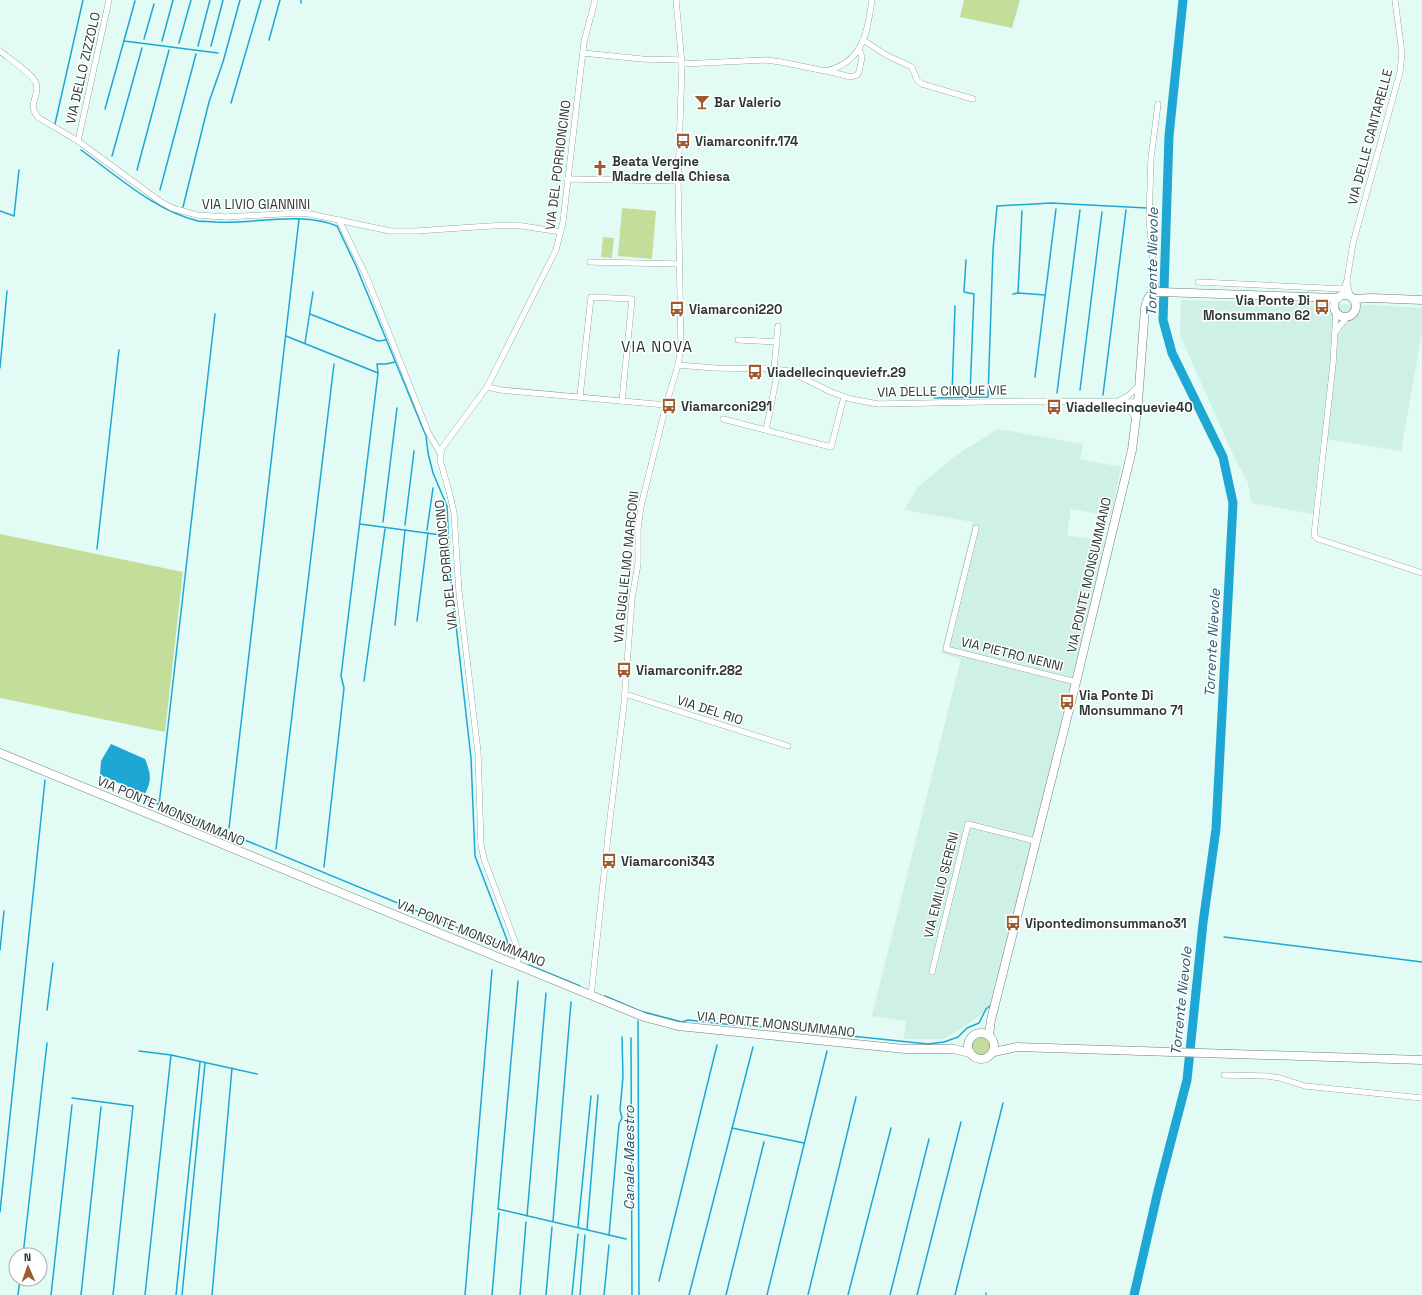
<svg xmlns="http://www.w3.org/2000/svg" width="1422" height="1295" viewBox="0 0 1422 1295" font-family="'Space Grotesk',sans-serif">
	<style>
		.built { fill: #cef0e7 }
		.green { fill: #c3de9b }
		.water { fill: #1ea7d4 }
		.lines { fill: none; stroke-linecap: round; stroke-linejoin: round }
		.stream { stroke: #1ea7d4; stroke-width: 1.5 }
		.river { stroke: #1ea7d4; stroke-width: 9 }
		.street-casing { stroke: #6a817a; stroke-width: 6 }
		.secondary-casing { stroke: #6a817a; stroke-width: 9 }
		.street { stroke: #fff; stroke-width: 5.5 }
		.secondary { stroke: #fff; stroke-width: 8 }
		.labels { text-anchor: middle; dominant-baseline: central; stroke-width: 3; stroke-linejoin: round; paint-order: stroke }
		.street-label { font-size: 13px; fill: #2d3734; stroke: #fff }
		.poi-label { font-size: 13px; font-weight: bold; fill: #2d3734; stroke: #fff; text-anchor: start }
		.water-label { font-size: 14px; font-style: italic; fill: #26586c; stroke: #fff }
		.quarter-label { font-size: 15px; letter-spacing: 1px; fill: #2d3734; stroke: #fff }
	</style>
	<rect width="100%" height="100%" fill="#e2fbf4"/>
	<g class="built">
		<path d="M1181,300L1373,305L1422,308V332L1401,451L1321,438L1313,514L1252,503L1248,483L1236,461L1180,335Z"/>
		<path d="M998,429L1083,444L1080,459L1121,467L1111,516L1071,509L1067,535L1114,543L1110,564L1099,579L1027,860L993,1006L968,1024L944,1039H904L906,1021L872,1016L961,659L941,653L973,522L904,510L917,488L955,456Z"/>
	</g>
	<g class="green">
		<path d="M964,0H1020L1012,28L960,17Z"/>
		<path d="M622,208L656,211L652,259L618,256Z"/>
		<path d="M603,237L614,238L612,258L601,257Z"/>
		<path d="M0,534L183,572L165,732L0,698Z"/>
		<circle cx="981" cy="1046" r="10"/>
	</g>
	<path class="water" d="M111,744L145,759C151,774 152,780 145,794L100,775L101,761Z"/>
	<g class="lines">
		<g class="stream">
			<path d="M301,3V0"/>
			<path d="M144,39L154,4"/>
			<path d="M269,40L280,0"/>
			<path d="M124,41L218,53"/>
			<path d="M162,41L173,0"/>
			<path d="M179,43L191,0"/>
			<path d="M198,46L210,0"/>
			<path d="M211,46L223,0"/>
			<path d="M231,103L261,0"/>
			<path d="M105,109L135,1"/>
			<path d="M55,124L83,0"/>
			<path d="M81,150C116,175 155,211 198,221C204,222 210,221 216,222C255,224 301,211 337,226L356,266L426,436L428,453L433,473L447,506L450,572L471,758L475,856L507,940V948"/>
			<path d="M112,156L142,48"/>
			<path d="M137,170L169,50"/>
			<path d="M160,190L196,54"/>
			<path d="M183,207L209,102L223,62L240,0"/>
			<path d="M0,211L14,216L19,170"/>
			<path d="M966,260L964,292L974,294L970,395"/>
			<path d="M1018,293L1022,211"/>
			<path d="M1013,294L1018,293L1045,295"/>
			<path d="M310,314L378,341L386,340"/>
			<path d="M286,336L378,373"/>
			<path d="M305,343L313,292"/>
			<path d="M0,368L7,291"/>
			<path d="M1035,377L1056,209"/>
			<path d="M1080,390L1102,212"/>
			<path d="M1057,393L1080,210"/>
			<path d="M952,395L955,306"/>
			<path d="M1103,395L1126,210"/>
			<path d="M934,398L988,397L993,250L997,206L1051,203L1147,208"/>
			<path d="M383,522L397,408"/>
			<path d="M360,524L441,535L448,538"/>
			<path d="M405,525L414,451"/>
			<path d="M427,530L433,488"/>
			<path d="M97,549L119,350"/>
			<path d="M417,621L428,533"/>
			<path d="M395,625L405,530"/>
			<path d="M364,681L385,529"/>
			<path d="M148,800L509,949"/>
			<path d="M159,805L215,314"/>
			<path d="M229,828L299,219"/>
			<path d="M276,849L334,364"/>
			<path d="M324,867L344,688L341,676L378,373L377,364H386L395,362"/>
			<path d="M1224,937L1422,962"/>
			<path d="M0,950L4,911"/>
			<path d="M529,965L580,986"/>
			<path d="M518,981L498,1209L626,1239"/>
			<path d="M605,996L640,1011L682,1022L688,1020L734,1025"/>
			<path d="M47,1010L53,963"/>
			<path d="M638,1021L639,1295"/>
			<path d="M744,1025L928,1044L944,1042L958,1037L967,1028L979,1023L986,1009L991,1005"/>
			<path d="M631,1038L632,1295"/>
			<path d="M139,1051L171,1055L257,1074"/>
			<path d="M72,1098L133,1106L113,1295"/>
			<path d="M732,1128L804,1143"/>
			<path d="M0,1212L45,780"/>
			<path d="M527,1216L546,993"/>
			<path d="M553,1221L571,1002"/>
			<path d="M578,1227L591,1096"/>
			<path d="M587,1229L598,1095"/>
			<path d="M609,1235L619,1124L622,1118L620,1110L623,1077L622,1037"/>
			<path d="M23,1255L47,1043"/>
			<path d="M659,1281L717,1045"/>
			<path d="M18,1295L20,1279"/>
			<path d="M51,1295L72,1105"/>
			<path d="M81,1295L101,1107"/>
			<path d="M145,1295L171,1055"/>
			<path d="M176,1295L200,1062"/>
			<path d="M182,1295L205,1063"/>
			<path d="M212,1295L232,1068"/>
			<path d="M465,1295L492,970"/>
			<path d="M492,1295L499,1213"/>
			<path d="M520,1295L526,1222"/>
			<path d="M546,1295L552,1227"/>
			<path d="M572,1295L578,1234"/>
			<path d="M580,1295L585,1235"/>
			<path d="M604,1295L609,1245"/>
			<path d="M689,1295L753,1047"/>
			<path d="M726,1295L764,1142"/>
			<path d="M767,1295L827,1051"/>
			<path d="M808,1295L856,1097"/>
			<path d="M848,1295L891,1128"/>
			<path d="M890,1295L929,1139"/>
			<path d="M917,1295L961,1122"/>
			<path d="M955,1295L1003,1103"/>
			<path d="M986,1295V1293"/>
		</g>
		<path class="river" d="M1134,1295L1158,1191L1187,1080L1203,923L1216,829L1233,503L1223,457L1172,353L1163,320L1169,136L1183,0"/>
		<defs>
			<g id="street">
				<path d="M863,40L888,56L912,67L917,80L922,84L973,99"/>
				<path d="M0,51C8,58 33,74 36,83C41,97 25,103 39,118L78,141L161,202L172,208L197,215L225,217L299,213L310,214L390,231H416L490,226L516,225L561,232"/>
				<path d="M583,53L642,59L681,60"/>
				<path d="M682,64L766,60L781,62L825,71C863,63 867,33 872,0"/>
				<path d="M827,71L851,77L857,75L859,72L862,57L859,49"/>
				<path d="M78,141L109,0"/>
				<path d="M568,179L678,181"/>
				<path d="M339,220L367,278L428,432L440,453"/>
				<path d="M590,262L679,264"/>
				<path d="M1198,282L1344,289"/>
				<path d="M1347,282L1350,296"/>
				<path d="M1156,292L1149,219L1151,158L1158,104"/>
				<path d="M1342,296L1347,280L1353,243L1400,72L1402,53L1395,0"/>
				<path d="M1336,312L1333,364L1314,535L1318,539L1422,573"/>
				<path d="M1336,331L1347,317"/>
				<path d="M738,340L777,342"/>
				<path d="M678,365L715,368L774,369L789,371L831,392L851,399L878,404L1034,401L1138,402"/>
				<path d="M774,369L778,326"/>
				<path d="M487,387L501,390L666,405"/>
				<path d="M580,396L591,297L632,299L622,401"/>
				<path d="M1120,400L1128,396L1139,386"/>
				<path d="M1120,402L1127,405L1136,419"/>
				<path d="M723,419L831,447L844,397"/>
				<path d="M766,430L778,370"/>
				<path d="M976,528L946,649L1076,682"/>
				<path d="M625,694L788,746"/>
				<path d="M518,965L516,944L484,859L481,845L478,752L459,592L454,513L450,495L440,460L442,448L487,387L556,250L563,222L584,42L595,0"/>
				<path d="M932,972L968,824L1035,841"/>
				<path d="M591,996L609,827L624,704L632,598L638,564V529L641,506L666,405L678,365L681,347L678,181L682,64L676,0"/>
				<path d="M1224,1075L1267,1076L1280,1078L1305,1086L1422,1098"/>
			</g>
			<g id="secondary">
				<circle cx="1345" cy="306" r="11"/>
				<path d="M1354,299L1372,298L1422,300"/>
				<path d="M0,753L644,1017L678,1026L905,1049H954L970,1053"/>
				<circle cx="981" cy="1046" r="13"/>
				<path d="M989,1035L991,1020L1076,682L1132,450L1138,402L1145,308C1147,298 1150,292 1160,292L1338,298"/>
				<path d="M994,1052L1017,1047L1422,1060"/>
			</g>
		</defs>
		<use href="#street" class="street-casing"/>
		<use href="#secondary" class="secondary-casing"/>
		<use href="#street" class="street"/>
		<use href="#secondary" class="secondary"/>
	</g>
	<defs>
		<symbol id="bar-bare" viewBox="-9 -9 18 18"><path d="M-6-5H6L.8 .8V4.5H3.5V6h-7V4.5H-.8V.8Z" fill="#a05a2f" stroke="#fff" stroke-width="2.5" paint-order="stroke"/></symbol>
		<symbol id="bus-bare" viewBox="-9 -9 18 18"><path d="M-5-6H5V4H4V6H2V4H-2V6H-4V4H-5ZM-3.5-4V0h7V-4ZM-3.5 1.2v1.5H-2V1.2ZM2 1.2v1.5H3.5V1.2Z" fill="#a05a2f" stroke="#fff" stroke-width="2.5" paint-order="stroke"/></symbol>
		<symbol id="church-bare" viewBox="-9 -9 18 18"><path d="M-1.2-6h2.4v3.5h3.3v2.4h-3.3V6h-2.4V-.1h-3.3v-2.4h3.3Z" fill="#a05a2f" stroke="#fff" stroke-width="2.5" paint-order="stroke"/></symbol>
	</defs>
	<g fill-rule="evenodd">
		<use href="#bar-bare" x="691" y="91" width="22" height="22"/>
		<use href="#bus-bare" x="672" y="130" width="22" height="22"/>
		<use href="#church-bare" x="589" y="157" width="22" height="22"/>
		<use href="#bus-bare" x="1311" y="296" width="22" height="22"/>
		<use href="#bus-bare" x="666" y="298" width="22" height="22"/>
		<use href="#bus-bare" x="744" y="361" width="22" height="22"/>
		<use href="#bus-bare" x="658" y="395" width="22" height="22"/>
		<use href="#bus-bare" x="1043" y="396" width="22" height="22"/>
		<use href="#bus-bare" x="613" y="659" width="22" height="22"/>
		<use href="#bus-bare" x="1056" y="691" width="22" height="22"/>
		<use href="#bus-bare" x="598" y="850" width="22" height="22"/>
		<use href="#bus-bare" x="1002" y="912" width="22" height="22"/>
	</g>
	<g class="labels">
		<g class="street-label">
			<text transform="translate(83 68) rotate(-77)">VIA DELLO ZIZZOLO</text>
			<text transform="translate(1370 137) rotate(-75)">VIA DELLE CANTARELLE</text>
			<text transform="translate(558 165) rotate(-83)">VIA DEL PORRIONCINO</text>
			<text x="256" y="204">VIA LIVIO GIANNINI</text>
			<text transform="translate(942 391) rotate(-1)">VIA DELLE CINQUE VIE</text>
			<text transform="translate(446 565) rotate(-96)">VIA DEL PORRIONCINO</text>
			<text transform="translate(626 567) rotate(-84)">VIA GUGLIELMO MARCONI</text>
			<text transform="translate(1089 575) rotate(-77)">VIA PONTE MONSUMMANO</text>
			<text transform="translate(1012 654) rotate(14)">VIA PIETRO NENNI</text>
			<text transform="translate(710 710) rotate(18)">VIA DEL RIO</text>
			<text transform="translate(171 811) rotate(23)">VIA PONTE MONSUMMANO</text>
			<text transform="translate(941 885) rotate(-76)">VIA EMILIO SERENI</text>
			<text transform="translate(471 933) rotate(22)">VIA PONTE MONSUMMANO</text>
			<text transform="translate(776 1024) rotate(6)">VIA PONTE MONSUMMANO</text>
		</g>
		<g class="poi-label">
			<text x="714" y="102">Bar Valerio</text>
			<text x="695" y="141">Viamarconifr.174</text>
			<text x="612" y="161">Beata Vergine<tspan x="612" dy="15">Madre della Chiesa</tspan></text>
			<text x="1310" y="300" text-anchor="end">Via Ponte Di<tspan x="1310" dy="15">Monsummano 62</tspan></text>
			<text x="689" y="309">Viamarconi220</text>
			<text x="767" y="372">Viadellecinqueviefr.29</text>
			<text x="681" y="406">Viamarconi291</text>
			<text x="1066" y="407">Viadellecinquevie40</text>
			<text x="636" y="670">Viamarconifr.282</text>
			<text x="1079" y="695">Via Ponte Di<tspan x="1079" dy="15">Monsummano 71</tspan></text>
			<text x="621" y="861">Viamarconi343</text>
			<text x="1025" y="923">Vipontedimonsummano31</text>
		</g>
		<g class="water-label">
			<text transform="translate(1152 262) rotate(-89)">Torrente Nievole</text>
			<text transform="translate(1212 643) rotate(-87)">Torrente Nievole</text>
			<text transform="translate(1181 1001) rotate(-84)">Torrente Nievole</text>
			<text transform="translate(629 1158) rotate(-90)">Canale Maestro</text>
		</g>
		<g class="quarter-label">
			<text x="657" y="346">VIA NOVA</text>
		</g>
	</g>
	<g transform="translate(28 1267) rotate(358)"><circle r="19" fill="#ffffff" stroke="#abafae"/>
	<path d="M0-3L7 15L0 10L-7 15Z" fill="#a05a2f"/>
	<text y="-6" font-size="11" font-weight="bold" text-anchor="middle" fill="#2d3734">N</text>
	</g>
</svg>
